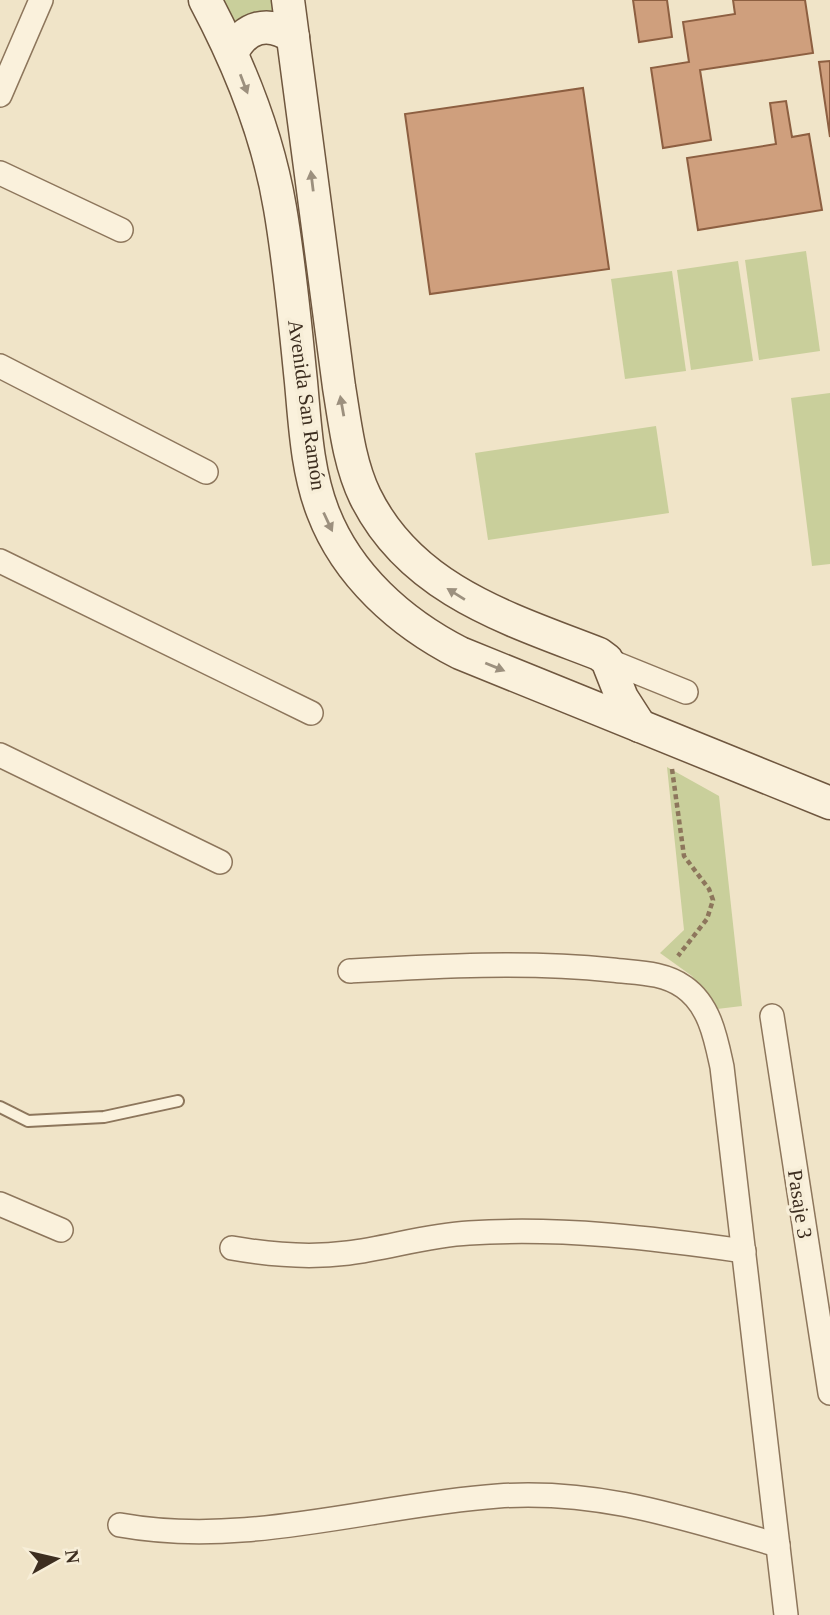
<svg xmlns="http://www.w3.org/2000/svg" width="830" height="1615" viewBox="0 0 830 1615" font-family="'Times New Roman',serif">
	<style>
		.green { fill: #c9cf9b }
		.building { fill: #cf9f7d; stroke: #8d5f41; stroke-width: 2 }
		.lines { fill: none; stroke-linecap: round; stroke-linejoin: round }
		.lane-casing { stroke: #8d765c; stroke-width: 14 }
		.street-casing { stroke: #8d765c; stroke-width: 26 }
		.secondary-casing { stroke: #6f573f; stroke-width: 35 }
		.path { stroke: #8d765c; stroke-width: 4.5; stroke-dasharray: 5 3.5; stroke-linecap: butt }
		.lane { stroke: #faf1dc; stroke-width: 10 }
		.street { stroke: #faf1dc; stroke-width: 23 }
		.secondary { stroke: #faf1dc; stroke-width: 32 }
		.oneway { fill: #9c907e }
		.labels { text-anchor: middle; dominant-baseline: central; stroke-width: 7; stroke-linejoin: round; paint-order: stroke }
		.street-label { font-size: 21px; fill: #3d2e20; stroke: #f7eed8 }
	</style>
	<rect width="100%" height="100%" fill="#f0e4c8"/>
	<g class="green">
		<path d="M221,0H279L281,17L237,24L233,22Z"/>
		<path d="M806,251L820,351L759,360L745,260Z"/>
		<path d="M738,261L753,361L691,370L677,270Z"/>
		<path d="M672,271L686,371L625,379L611,279Z"/>
		<path d="M830,393V564L812,566L791,398Z"/>
		<path d="M656,426L669,513L488,540L475,453Z"/>
		<path d="M667,767L719,796L742,1006L717,1009L692,976L660,953L684,930Z"/>
	</g>
	<g class="building">
		<path d="M633,0H667L672,37L639,42Z"/>
		<path d="M733,0H805L813,53L700,70L711,140L663,148L651,68L689,62L683,22L735,14Z"/>
		<path d="M830,61V137L819,62Z"/>
		<path d="M583,88L609,269L430,294L405,114Z"/>
		<path d="M786,101L792,137L809,134L822,210L698,230L687,158L776,144L770,103Z"/>
	</g>
	<g class="lines">
		<defs>
			<path id="lane" d="M0,1107L28,1121L104,1117L178,1101"/>
			<g id="street">
				<path d="M0,95L41,0"/>
				<path d="M0,173L121,230"/>
				<path d="M0,366L206,472"/>
				<path d="M0,561L311,713"/>
				<path d="M607,660L686,692"/>
				<path d="M0,755L220,862"/>
				<path d="M350,971C438,966 524,961 612,970C637,973 663,972 684,987C710,1005 716,1039 722,1067L786,1615"/>
				<path d="M772,1016L830,1393"/>
				<path d="M0,1204L61,1230"/>
				<path d="M232,1248C271,1255 309,1258 348,1253C388,1248 428,1235 469,1233C561,1227 653,1238 744,1251"/>
				<path d="M120,1525C247,1548 372,1505 498,1496C600,1489 683,1518 778,1545"/>
			</g>
			<g id="secondary">
				<path d="M205,0C239,64 268,136 280,208C290,266 295,324 301,382C305,425 307,471 323,512C347,575 401,623 460,653L830,803"/>
				<path d="M288,0L339,387C345,423 349,463 365,496C411,590 509,619 599,654L607,660L622,698L640,726"/>
				<path d="M232,53C245,26 268,20 293,37"/>
			</g>
		</defs>
		<use href="#lane" class="lane-casing"/>
		<use href="#street" class="street-casing"/>
		<use href="#secondary" class="secondary-casing"/>
		<path class="path" d="M672,769L684,856L709,889L713,900L707,919L678,956"/>
		<use href="#lane" class="lane"/>
		<use href="#street" class="street"/>
		<use href="#secondary" class="secondary"/>
	</g>
	<defs><path id="oneway-solid" d="M-6-.8H1V-3.2L6.5 0L1 3.2V.8H-6Z" transform="scale(1.75)"/></defs>
	<g class="oneway">
		<use href="#oneway-solid" transform="translate(244 84) rotate(69)"/>
		<use href="#oneway-solid" transform="translate(312 181) rotate(-97)"/>
		<use href="#oneway-solid" transform="translate(342 406) rotate(-100)"/>
		<use href="#oneway-solid" transform="translate(328 522) rotate(65)"/>
		<use href="#oneway-solid" transform="translate(456 594) rotate(-148)"/>
		<use href="#oneway-solid" transform="translate(495 667) rotate(22)"/>
	</g>
	<g class="labels">
		<g class="street-label">
			<text transform="translate(307 405) rotate(82)">Avenida San Ramón</text>
			<text transform="translate(800 1204) rotate(81)">Pasaje 3</text>
		</g>
	</g>
	<g transform="translate(56 1559) rotate(82)" stroke="#f7eed8" stroke-width="5" paint-order="stroke">
	<path d="M0-5L12 26L0 18L-12 26Z" fill="#3d2e20"/>
	<text y="-10" font-size="19" font-weight="bold" text-anchor="middle" fill="#3d2e20">N</text>
	</g>
</svg>
